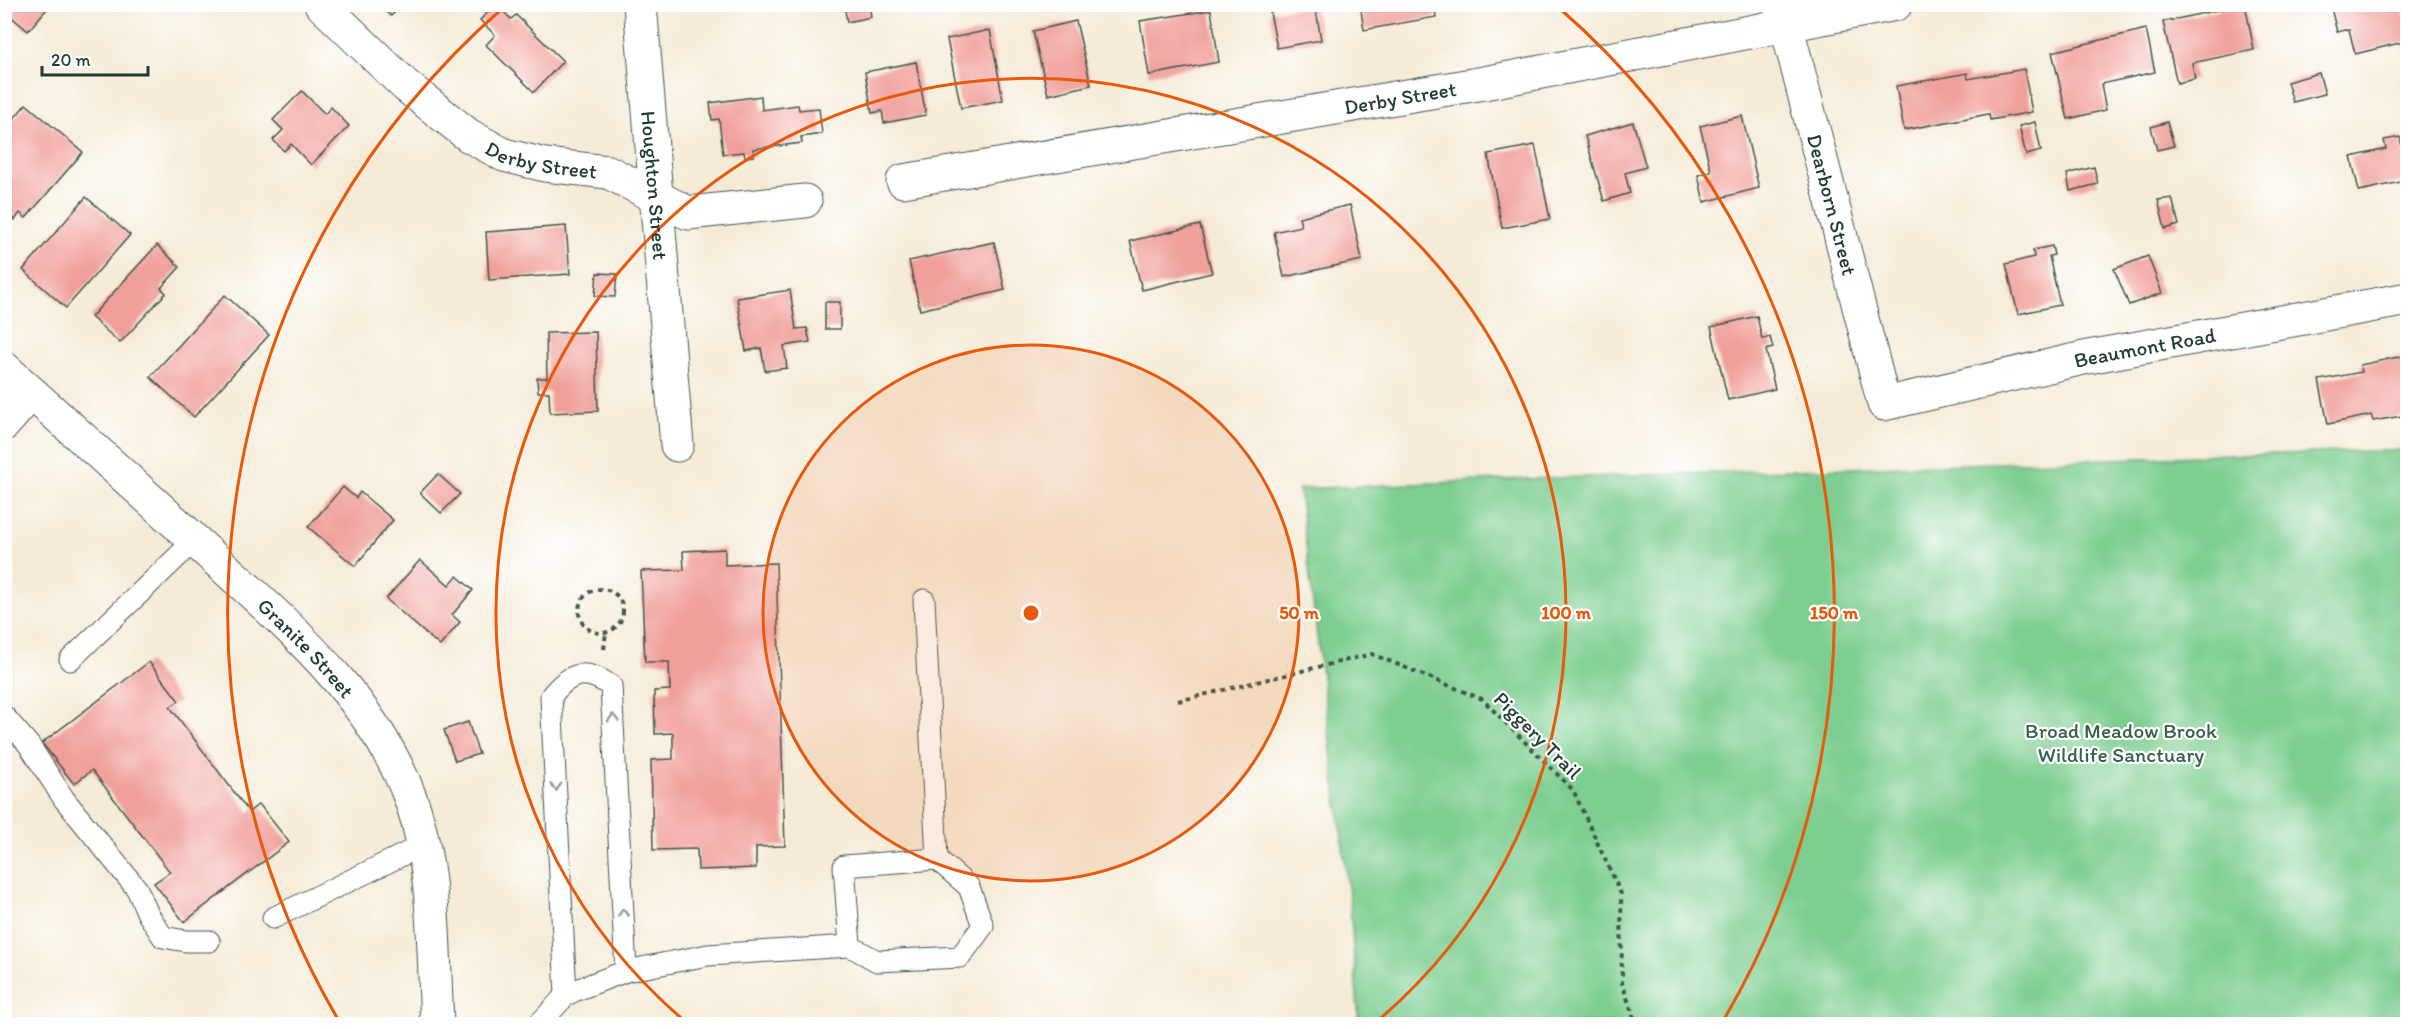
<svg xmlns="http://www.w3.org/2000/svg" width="2412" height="1029" viewBox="0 0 2412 1029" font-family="Itim,sans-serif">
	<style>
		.green { fill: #7bcd8f; stroke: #4d8562; stroke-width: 1.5 }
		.building { fill: #f09f9a }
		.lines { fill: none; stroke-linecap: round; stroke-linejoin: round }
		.service-casing { stroke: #3f574c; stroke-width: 23 }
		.minor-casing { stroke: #3f574c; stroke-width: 35 }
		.tertiary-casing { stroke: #3f574c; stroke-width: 35 }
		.path { stroke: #3f574c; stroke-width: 4; stroke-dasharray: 4.5 4.5; stroke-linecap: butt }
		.service { stroke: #fff; stroke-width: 21 }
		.minor { stroke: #fff; stroke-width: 33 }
		.tertiary { stroke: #fff; stroke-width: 33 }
		.oneway { stroke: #8f9e9a }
		.ring { fill: none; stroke: #e8590c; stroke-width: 3 }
		.labels { text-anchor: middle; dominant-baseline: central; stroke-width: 4.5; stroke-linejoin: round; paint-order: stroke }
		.street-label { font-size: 21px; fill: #1f3d34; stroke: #fff }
		.park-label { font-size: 21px; fill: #36614b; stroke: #fff }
		.centre { fill: #e8590c; stroke: #fff; stroke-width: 3 }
		.ring-label { font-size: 18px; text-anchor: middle; font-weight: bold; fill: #e8590c; stroke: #fff; stroke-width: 4.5; stroke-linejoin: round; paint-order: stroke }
	</style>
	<rect width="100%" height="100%" fill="#fff"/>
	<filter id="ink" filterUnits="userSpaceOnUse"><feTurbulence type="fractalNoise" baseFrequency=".0167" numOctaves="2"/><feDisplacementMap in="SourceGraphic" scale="12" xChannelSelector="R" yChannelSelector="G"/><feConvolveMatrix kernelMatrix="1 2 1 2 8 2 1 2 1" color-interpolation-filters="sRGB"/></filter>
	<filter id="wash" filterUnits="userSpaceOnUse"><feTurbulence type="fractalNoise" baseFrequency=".008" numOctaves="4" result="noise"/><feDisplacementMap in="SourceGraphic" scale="24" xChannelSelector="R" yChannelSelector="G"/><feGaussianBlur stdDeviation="1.35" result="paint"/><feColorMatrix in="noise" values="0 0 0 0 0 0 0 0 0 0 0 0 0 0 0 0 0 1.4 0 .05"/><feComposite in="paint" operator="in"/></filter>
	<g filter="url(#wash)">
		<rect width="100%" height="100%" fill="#f5ebd7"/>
		<path class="green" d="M2407,450V1024H1359L1350,904L1299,489L1524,479L2200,456L2210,454L2247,455Z"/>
		<g id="blocks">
			<g class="building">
				<path d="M4,4H51L28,31L4,11Z"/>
				<path d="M379,4H403L391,16Z"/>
				<path d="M496,4L511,19L516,15L563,61L534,92L486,45L495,35L480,20Z"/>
				<path d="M844,4H869L871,17L847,22Z"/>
				<path d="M1315,4L1321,40L1277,48L1270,12Z"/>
				<path d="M1360,4H1434L1436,17L1364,30Z"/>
				<path d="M1480,4H1499V6L1480,9Z"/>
				<path d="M2245,4L2254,50L2192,63L2195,79L2177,83L2163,22Z"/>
				<path d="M2330,4H2408V10L2403,11L2408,26V41L2355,54L2349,29L2337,32Z"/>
				<path d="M1211,10L1219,62L1149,75L1140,21Z"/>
				<path d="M1076,21L1091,85L1048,95L1033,31Z"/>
				<path d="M2146,29L2155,72L2101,84L2106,110L2068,119L2052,52Z"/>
				<path d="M990,30L1003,100L961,108L947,39Z"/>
				<path d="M916,62L926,115L884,123L882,111L872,113L865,72Z"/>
				<path d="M2024,69L2032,112L1990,120L1989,114L1904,130L1896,86L1967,73L1968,79Z"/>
				<path d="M2319,73L2325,94L2293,102L2287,82Z"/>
				<path d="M302,91L325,114L331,107L349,126L311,165L291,144L284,151L273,140L283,130L273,120Z"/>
				<path d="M761,96L762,110L798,105L799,110L819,108L822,134L801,137L802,143L753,149L754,156L745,157L744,152L723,154L719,119L712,120L710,103Z"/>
				<path d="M26,104L83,152L26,218L20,213L15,220L5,211V129Z"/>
				<path d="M1742,116L1759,188L1704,202L1698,175L1711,171L1700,126Z"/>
				<path d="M1633,122L1646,167L1625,173L1630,193L1604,201L1585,136Z"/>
				<path d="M2035,122L2041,151L2026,155L2019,126Z"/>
				<path d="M2167,122L2174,146L2157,150L2151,127Z"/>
				<path d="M2400,137L2404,156H2408V188L2405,181L2359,191L2351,157L2386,149L2384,140Z"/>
				<path d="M1535,145L1550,219L1502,228L1488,154Z"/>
				<path d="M2094,167L2098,184L2070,191L2067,174Z"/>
				<path d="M86,197L130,235L66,308L23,270Z"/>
				<path d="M2172,198L2179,225L2165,229L2158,200Z"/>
				<path d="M1350,205L1362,260L1284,277L1274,232L1301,226L1299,217Z"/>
				<path d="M1200,225L1212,273L1142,290L1130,241Z"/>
				<path d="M566,226L570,274L489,280L486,232Z"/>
				<path d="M994,242L1005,290L920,310L909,261Z"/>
				<path d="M157,245L180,267L161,288L166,293L120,343L91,317Z"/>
				<path d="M2052,246L2054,255L2049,256L2060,305L2018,314L2006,264L2034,257L2033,250Z"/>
				<path d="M2148,256L2162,293L2129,305L2114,269Z"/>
				<path d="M597,273L617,274L615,297L595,296Z"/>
				<path d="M790,290L796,329L807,328L810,342L784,346L787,368L765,371L761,348L746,351L737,298Z"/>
				<path d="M225,295L269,335L194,417L150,377Z"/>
				<rect x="825" y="302" width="15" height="27"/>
				<path d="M1757,316L1762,339L1770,337L1773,348L1766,350L1775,389L1728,400L1711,327Z"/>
				<path d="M596,332L598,411L550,413L549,392H538L537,378H547L546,333Z"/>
				<path d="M2408,355V415L2373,421L2371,415L2328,424L2319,380L2362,372L2360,365Z"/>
				<path d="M438,474L460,494L441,513L420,493Z"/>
				<path d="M343,487L356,498L360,492L393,520L355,566L308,527Z"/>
				<path d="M725,549V565L776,563L785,846L756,847V868L698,870L697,849L653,850L651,760L673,759V733L655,734L654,691L670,690L669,662H645L641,571L684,570L683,551Z"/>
				<path d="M420,560L449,585L457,576L473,590L452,615L460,622L440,646L386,599Z"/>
				<path d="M149,662L179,701L170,707L249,812L259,804L289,842L184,922L154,883L170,872L92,770L74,784L42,743Z"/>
				<path d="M468,722L479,754L455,761L444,730Z"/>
			</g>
		</g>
	</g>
	<g filter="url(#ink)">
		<use href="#blocks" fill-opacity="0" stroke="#3f574c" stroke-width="1.5"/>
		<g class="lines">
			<defs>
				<g id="service">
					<path d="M924,600L937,859"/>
					<path d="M70,660L195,540"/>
					<path d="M4,716L29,745L64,799L137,889L148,914L163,937L186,941H209"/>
					<path d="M273,918L423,845"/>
					<path d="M566,995L551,696C570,672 585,668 611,686L626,971"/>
					<path d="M539,1024L566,995L574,991L626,971L708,955L850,946L877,961L960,957L983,926L969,887L937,859L844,866L850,946"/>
				</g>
				<g id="minor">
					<path id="s1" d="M321,4L405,85L468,135L504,155L545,165L608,172L688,213L805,201"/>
					<path id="s2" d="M640,4L677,445"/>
					<path id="s3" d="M1781,4L1884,404L2088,357L2408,299"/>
					<path id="s4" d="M903,181L1484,83L1896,4"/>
					<path d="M4,424L31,393"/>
				</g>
				<g id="tertiary">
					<path id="s5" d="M4,368C71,428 137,487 203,548C282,621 373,695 411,800C436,870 433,951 437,1024"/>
				</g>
			</defs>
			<use href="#service" class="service-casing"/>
			<use href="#minor" class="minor-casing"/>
			<use href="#tertiary" class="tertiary-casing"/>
			<g class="path">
				<circle cx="601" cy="611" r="22"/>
				<path d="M604,649L606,632"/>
				<path d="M1178,701L1372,654L1482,699L1573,790L1621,894L1622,983L1636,1024"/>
			</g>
			<use href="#service" class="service"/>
			<use href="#minor" class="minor"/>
			<use href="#tertiary" class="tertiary"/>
		</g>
		<defs><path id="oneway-chevron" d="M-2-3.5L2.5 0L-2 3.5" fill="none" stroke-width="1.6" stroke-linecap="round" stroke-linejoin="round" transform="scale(1.5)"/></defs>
		<g class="oneway">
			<use href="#oneway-chevron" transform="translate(613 718) rotate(-93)"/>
			<use href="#oneway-chevron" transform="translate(556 787) rotate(87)"/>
			<use href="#oneway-chevron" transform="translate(623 913) rotate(-93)"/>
		</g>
	</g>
	<circle cx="1031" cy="613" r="268" fill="#e8590c" fill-opacity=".12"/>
	<g class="ring">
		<circle cx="1031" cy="613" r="268"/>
		<path d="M687 1023A535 535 0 1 1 1375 1023"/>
		<path d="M339 1021A803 803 0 0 1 504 7M1558 7A803 803 0 0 1 1723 1021"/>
	</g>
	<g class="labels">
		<g class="street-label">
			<text stroke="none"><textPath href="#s4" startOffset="504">Derby Street</textPath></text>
			<text stroke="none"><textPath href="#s1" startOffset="276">Derby Street</textPath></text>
			<text stroke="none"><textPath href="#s2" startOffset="182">Houghton Street</textPath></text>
			<text stroke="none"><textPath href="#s3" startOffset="207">Dearborn Street</textPath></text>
			<text stroke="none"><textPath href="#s3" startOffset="680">Beaumont Road</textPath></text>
			<text stroke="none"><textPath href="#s5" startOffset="412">Granite Street</textPath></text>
			<text transform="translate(1538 735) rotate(45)">Piggery Trail</text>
		</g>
		<g class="park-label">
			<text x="2121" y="730">Broad Meadow Brook<tspan x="2121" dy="24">Wildlife Sanctuary</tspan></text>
		</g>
	</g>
	<circle cx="1031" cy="613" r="9" class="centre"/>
	<g class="ring-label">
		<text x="1299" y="619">50 m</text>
		<text x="1566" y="619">100 m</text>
		<text x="1834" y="619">150 m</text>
	</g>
	<rect width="2412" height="1029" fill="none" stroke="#fff" stroke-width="24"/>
	<path d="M42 66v9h106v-9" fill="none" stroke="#1f3d34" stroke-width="3"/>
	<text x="51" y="66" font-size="18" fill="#1f3d34" stroke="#ffffff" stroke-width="4.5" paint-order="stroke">20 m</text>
</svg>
